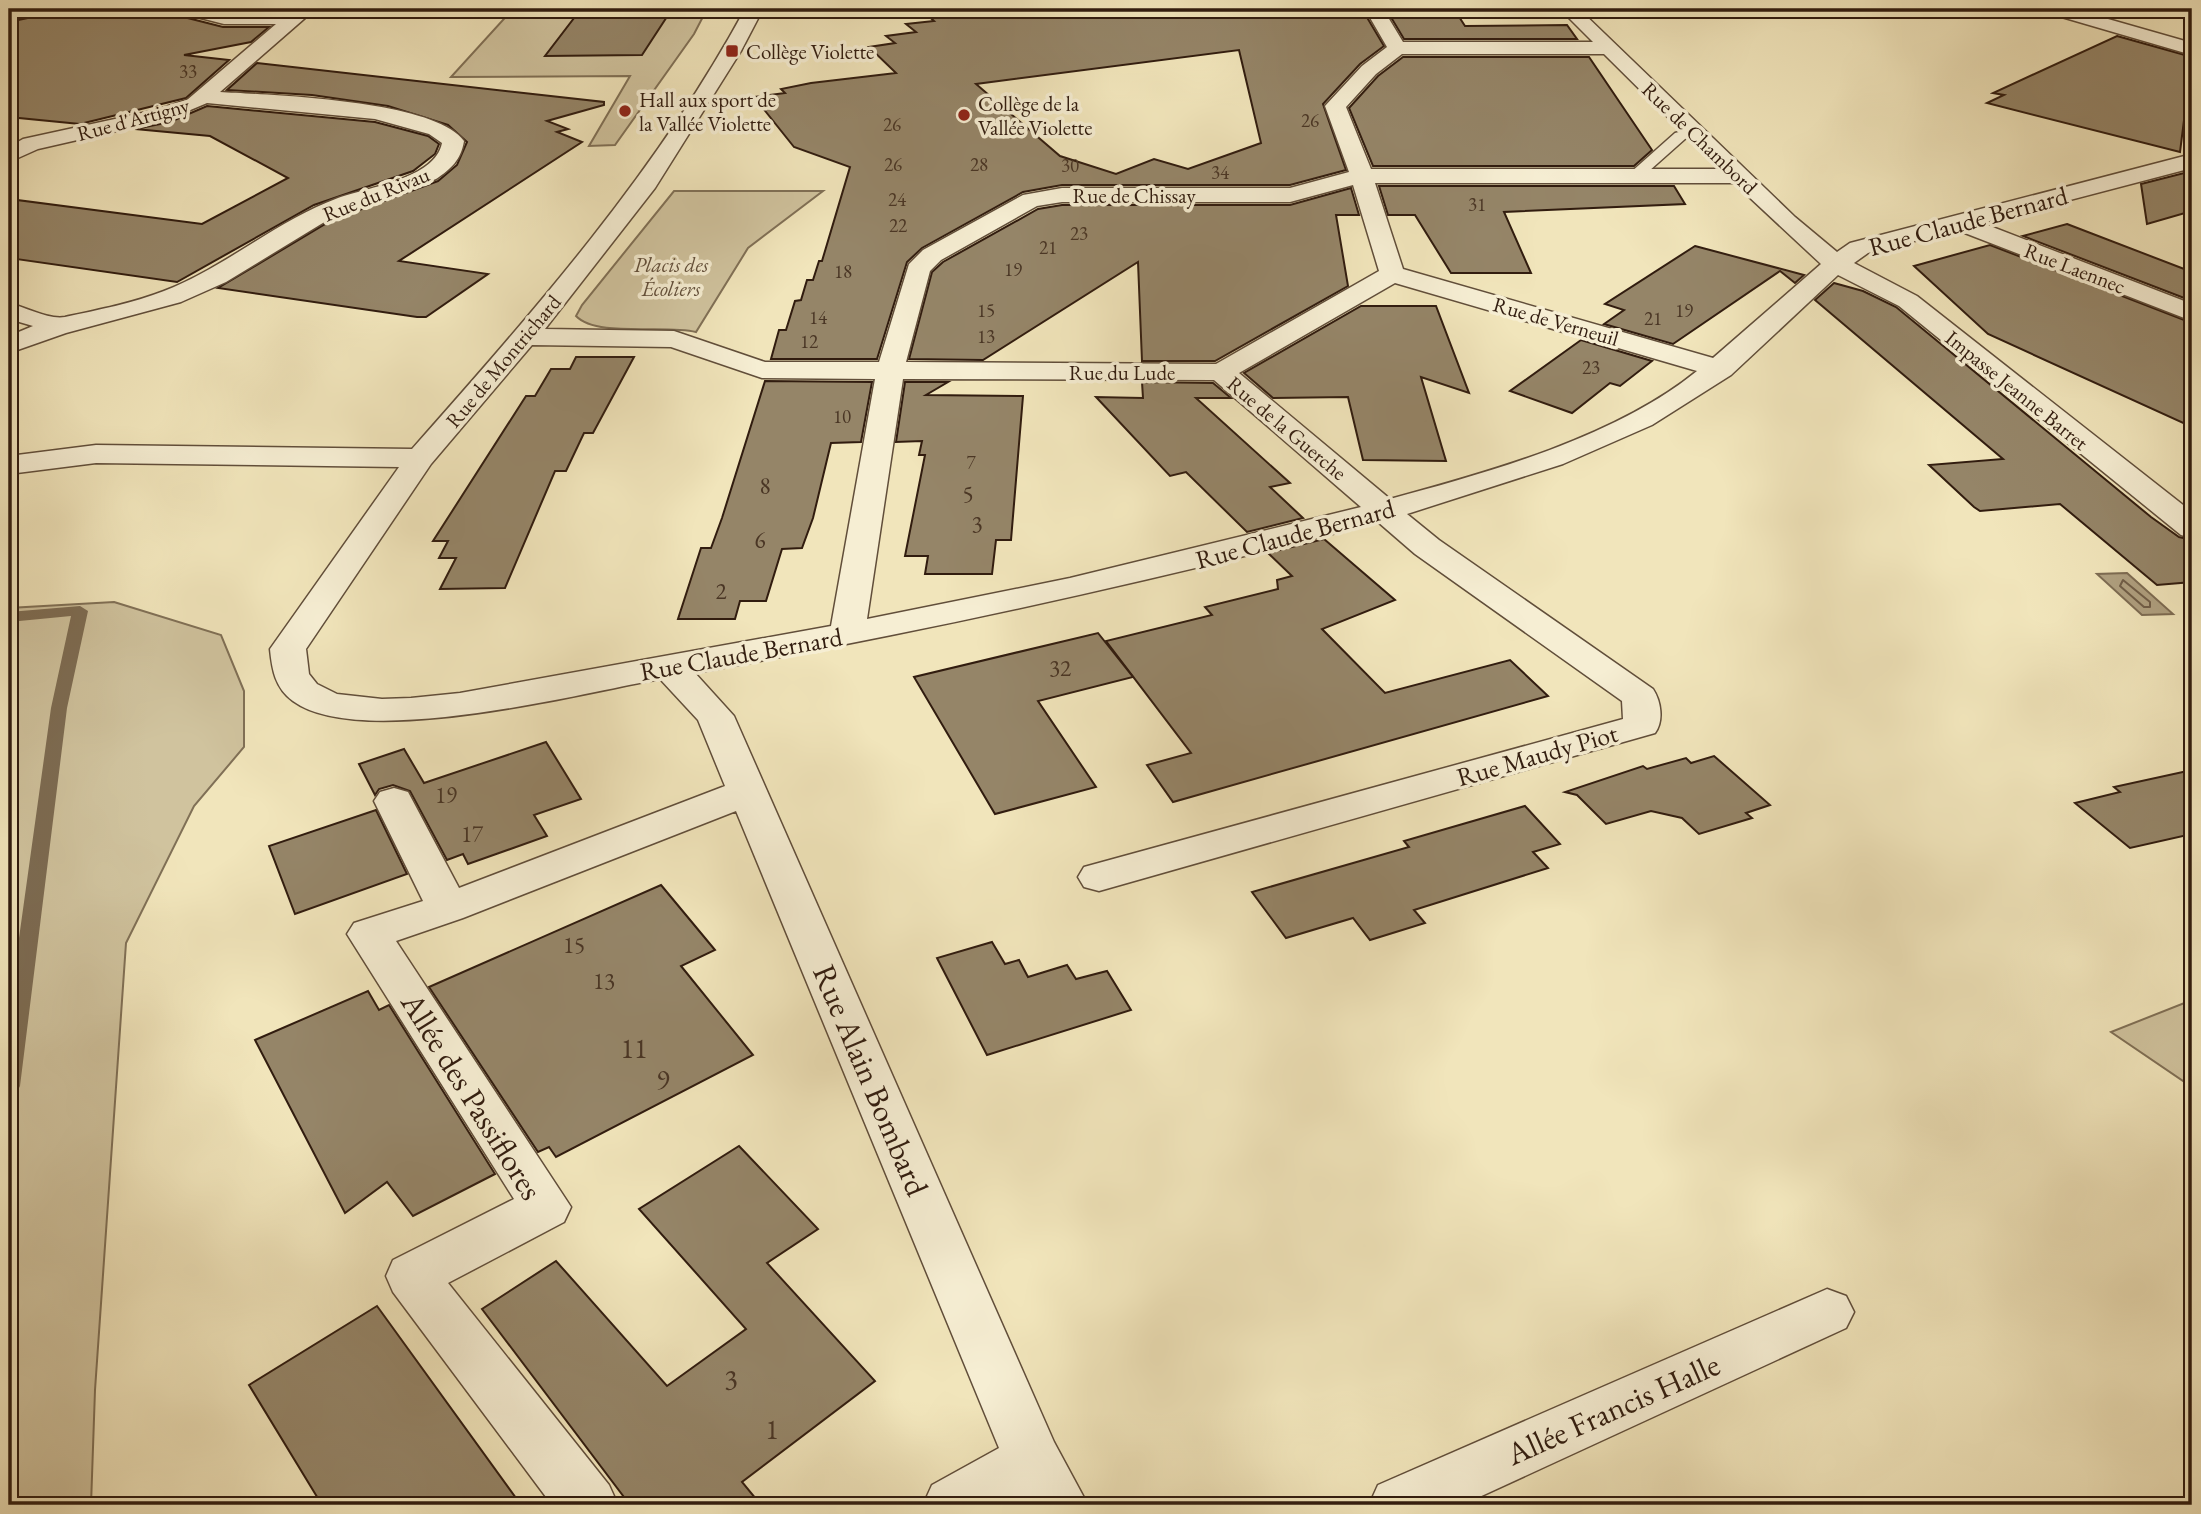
<svg xmlns="http://www.w3.org/2000/svg" width="2201" height="1514" viewBox="0 0 2201 1514" font-family="'EB Garamond',serif">
	<style>
		.green { fill: #d0c39e; stroke: #807056; stroke-width: 2 }
		.water { fill: #b0a181; stroke: #7d6c53; stroke-width: 2 }
		.lines { fill: none; stroke-linecap: round; stroke-linejoin: round }
		.shore { stroke: #705e48; stroke-width: 2 }
		.stream { fill: #7d6c53; fill-rule: evenodd }
		.building { fill: #958568; stroke: #311c0f; stroke-width: 2; fill-rule: evenodd }
		.service-casing { stroke: #614e3a; stroke-width: 3 }
		.minor-casing { stroke: #614e3a; stroke-width: 3 }
		.tertiary-casing { stroke: #614e3a; stroke-width: 3 }
		.service { fill: #f6eed3; fill-rule: evenodd }
		.minor { fill: #f6eed3; fill-rule: evenodd }
		.tertiary { fill: #f6eed3; fill-rule: evenodd }
		.poi-dot { fill: #8f2418; stroke: #f6eed3; stroke-width: 2.5 }
		.labels { text-anchor: middle; dominant-baseline: central; stroke-width: 7; stroke-linejoin: round; paint-order: stroke }
		.far-number-label { font-size: 19px; fill: #4a3625 }
		.far-poi-label { font-size: 21px; fill: #311c0f; stroke: #f6eed3; text-anchor: start }
		.far-street-label { font-size: 21px; fill: #311c0f; stroke: #f6eed3 }
		.far-park-label { font-size: 21px; font-style: italic; fill: #614e3a; stroke: #f6eed3 }
		.number-label { font-size: 23px; fill: #4a3625 }
		.street-label { font-size: 26px; fill: #311c0f; stroke: #f6eed3 }
		.near-number-label { font-size: 28px; fill: #4a3625 }
		.near-street-label { font-size: 32px; fill: #311c0f; stroke: #f6eed3 }
	</style>
	<rect width="100%" height="100%" fill="#f1e5bb"/>
	<filter id="stains"><feTurbulence type="fractalNoise" baseFrequency=".00286" numOctaves="4"/><feColorMatrix values="0 0 0 0 .2 0 0 0 0 .09 0 0 0 0 .02 0 0 0 .5 -.17"/></filter>
	<radialGradient id="worn" r=".72"><stop offset=".6" stop-color="#630" stop-opacity="0"/><stop offset="1" stop-color="#630" stop-opacity=".3"/></radialGradient>
	<g class="green">
		<path d="M513,9H707L694,34L615,145L589,146L630,76L451,77Z"/>
		<path d="M674,191H823L748,248L696,332C664,324 597,338 576,316L582,305Z"/>
		<path d="M114,602L221,635L244,691V747L194,806L126,943L95,1390L91,1505H9V608Z"/>
		<path d="M2192,1000V1087L2111,1032Z"/>
	</g>
	<path class="water" d="M2127,573L2173,614L2142,615L2097,574Z"/>
	<g class="lines">
		<path class="shore" d="M2123,580L2150,602V607H2144L2120,586Z"/>
		<path class="stream" d="M80,606L88,611L67,708L20,1086L17,1092L9,1094V1010L51,708L71,616L9,622V612Z"/>
	</g>
	<g class="building">
		<path d="M70,9H175L180,16L223,27H269L251,42L184,55L229,60L186,98L80,124L9,117V22Z"/>
		<path d="M581,9H672L642,55L545,56Z"/>
		<path d="M921,9H1362L1384,46L1360,64L1323,104L1346,170L1290,185H1062L1023,192L922,248L907,262L877,359H771L779,330H786L795,301L801,300L807,280H813L819,261H822L850,167L794,147L754,97L785,93L781,89L811,83L896,73L869,47L895,43L886,36L916,32L906,24L934,21ZM1239,50L1261,143L1188,169L1154,159L1116,174L1060,156L976,84Z"/>
		<path d="M1386,9H1454L1465,26L1567,25L1577,39H1404Z"/>
		<path d="M2117,36L2192,57L2180,152L1987,103L2004,95L1993,93Z"/>
		<path d="M1403,57H1589L1652,150L1634,166H1373L1349,108L1378,76Z"/>
		<path d="M257,63L604,102V105L547,121L568,129L557,132L582,142L399,261L488,274L426,317H417L218,288L332,220L438,181L457,165L467,142L448,125L388,106L312,95L227,90Z"/>
		<path d="M207,106L375,122L428,136L439,144L435,154L413,171L314,205L177,282L9,258V199L202,224L288,178L210,136L135,129L170,122Z"/>
		<path d="M2192,171V211L2147,224L2141,184Z"/>
		<path d="M1379,186H1674L1685,204L1504,212L1531,273H1451L1415,215H1388Z"/>
		<path d="M1351,188L1359,215H1336L1348,286L1215,361H1142L1138,262L983,360L909,359L932,272L943,262L1038,209L1062,205H1290Z"/>
		<path d="M2067,224L2192,272V301L2023,236Z"/>
		<path d="M1990,245L2192,323V427L1988,334L1914,266Z"/>
		<path d="M1695,246L1804,275L1795,283L1780,271L1673,344L1604,324L1624,310L1605,304Z"/>
		<path d="M1834,283L1863,291L1896,307L2151,517L2179,537L2192,540V582L2157,585L2060,504L1980,511L1974,507L1929,465L2003,459L1815,300Z"/>
		<path d="M1361,306H1436L1469,393L1421,377L1446,461L1363,460L1348,397L1273,398L1244,373Z"/>
		<path d="M1581,340L1652,361L1620,386L1610,383L1572,413L1510,391Z"/>
		<path d="M576,357H634L593,433H584L566,471H555L505,588L440,589L456,558H439L448,541H433L526,396H535L551,369H570Z"/>
		<path d="M765,381L872,382L861,442L831,443L813,518L802,548L782,549L766,601H740L735,619H678L701,548H711L722,518Z"/>
		<path d="M905,382H948L926,395L1023,396L1011,540H996L992,574H925L928,556H905L925,455H919L922,441L896,442Z"/>
		<path d="M1142,382L1213,383L1231,398H1196L1290,483L1270,487L1303,518L1247,532L1186,472L1170,476L1096,397L1143,398Z"/>
		<path d="M1324,539L1395,600L1322,629L1385,693L1510,660L1548,696L1173,802L1147,765L1191,753L1106,641L1212,615L1205,607L1278,589L1277,580L1292,576L1268,553Z"/>
		<path d="M1098,633L1133,677L1038,701L1096,787L995,814L914,677Z"/>
		<path d="M546,742L581,799L534,815L547,836L468,864L463,854L447,860L410,791L393,785L379,789L375,795L359,764L404,749L424,783Z"/>
		<path d="M1714,756L1770,805L1746,813L1752,818L1699,834L1682,818L1651,811L1606,824L1577,795L1565,792L1643,766L1647,769L1686,758L1691,763Z"/>
		<path d="M2192,770V834L2130,848L2075,803L2120,792L2114,787Z"/>
		<path d="M1525,806L1560,844L1533,852L1548,868L1414,910L1425,923L1370,940L1353,918L1286,938L1252,892L1409,847L1404,841Z"/>
		<path d="M376,810L407,874L295,914L269,846Z"/>
		<path d="M661,885L715,950L681,966L753,1055L556,1157L549,1147L538,1152L429,987Z"/>
		<path d="M992,942L1005,964L1019,960L1028,977L1067,965L1076,979L1107,971L1131,1010L987,1055L937,958Z"/>
		<path d="M368,991L379,1010L389,1005L495,1174L413,1216L387,1182L345,1213L255,1040Z"/>
		<path d="M739,1146L818,1229L767,1263L875,1381L742,1482L761,1505H630L482,1309L556,1261L667,1386L746,1329L639,1209Z"/>
		<path d="M377,1306L521,1505H322L249,1385Z"/>
	</g>
	<g class="lines">
		<defs>
			<path id="service" d="M1694,128L1701,132L1685,139L1640,179H1630V173L1675,133Z"/>
			<g id="minor">
				<path d="M178,9H206L224,14H289L296,9H321L305,18L220,92C270,95 435,100 464,141C461,160 451,169 436,179L331,218L226,282L181,302L66,333L9,353V336L33,326L9,319V303C25,307 49,320 65,317C98,310 133,303 164,291C226,267 276,221 338,198C368,187 435,179 442,143L429,134L375,119L207,103L169,119L38,149L9,162V147L23,139L156,110L187,100L276,24H224L181,13Z"/>
				<path d="M745,9H763L741,51L655,188L545,329L674,331L765,362H879L909,264L923,250L1023,195L1062,188H1290L1349,172L1325,106L1362,66L1387,47L1365,9H1383L1403,42H1593L1560,9H1579L1795,217L1837,252L1850,243L2192,154V168L1982,223L2192,304V321L1957,230L1868,253L1854,263L1917,296L2192,512V538L2181,535L1899,306L1838,275L1731,375L1652,425L1563,464L1407,514L1439,540L1653,689C1661,701 1664,721 1655,733L1099,891L1084,887L1078,877L1084,867L1623,719L1622,701L1415,554L1378,522C1152,582 924,631 695,673L734,716L1054,1442L1088,1505H1027L1022,1497L1008,1505H923L932,1485L999,1448L736,811L463,918L396,941L571,1207L564,1222L448,1283L609,1485L618,1505H552L393,1292L386,1276L393,1260L514,1199L347,934L354,923L423,901L374,801L380,792L394,788L408,792L459,888L725,786L698,720L660,679C578,694 360,750 293,701C275,688 272,669 270,649L399,467L96,463L9,474V456L96,445L412,449C534,311 657,172 745,9ZM1402,54H1604L1720,169H1371L1346,107L1376,74ZM1375,183H1734L1821,264L1713,358L1403,269ZM1353,185L1379,271L1216,364L906,362L930,271L941,260L1037,206L1062,202H1290ZM1395,283L1697,371C1616,437 1490,472 1390,499L1239,373ZM532,345L671,347L762,378L875,379L831,626L460,693L411,698L382,699L337,694L317,684L309,674L306,649L431,464ZM903,379L1214,380L1361,507L1070,578L867,619Z"/>
				<path d="M1827,1289L1846,1296L1854,1312L1846,1328L1462,1505H1369L1378,1485Z"/>
			</g>
			<path id="tertiary" d="M2045,9H2073L2192,43V55L2048,13Z"/>
		</defs>
		<use href="#service" class="service-casing"/>
		<use href="#minor" class="minor-casing"/>
		<use href="#tertiary" class="tertiary-casing"/>
		<use href="#service" class="service"/>
		<use href="#minor" class="minor"/>
		<use href="#tertiary" class="tertiary"/>
	</g>
	<g class="poi-dot">
		<rect x="725" y="44" width="14" height="14" rx="3.5"/>
		<circle cx="625" cy="111" r="7"/>
		<circle cx="964" cy="115" r="7"/>
	</g>
	<g class="labels">
		<g class="far-number-label">
			<text x="188" y="71">33</text>
			<text x="1310" y="120">26</text>
			<text x="892" y="124">26</text>
			<text x="893" y="164">26</text>
			<text x="979" y="164">28</text>
			<text x="1070" y="165">30</text>
			<text x="1220" y="172">34</text>
			<text x="897" y="199">24</text>
			<text x="1477" y="204">31</text>
			<text x="898" y="225">22</text>
			<text x="1079" y="233">23</text>
			<text x="1048" y="247">21</text>
			<text x="1013" y="269">19</text>
			<text x="843" y="271">18</text>
			<text x="986" y="310">15</text>
			<text x="1684" y="310">19</text>
			<text x="818" y="317">14</text>
			<text x="1653" y="318">21</text>
			<text x="986" y="336">13</text>
			<text x="809" y="341">12</text>
			<text x="1591" y="367">23</text>
			<text x="842" y="416">10</text>
			<text x="971" y="462">7</text>
		</g>
		<g class="far-poi-label">
			<text x="746" y="51">Collège Violette</text>
			<text x="639" y="99">Hall aux sport de<tspan x="639" dy="24">la Vallée Violette</tspan></text>
			<text x="978" y="103">Collège de la<tspan x="978" dy="24">Vallée Violette</tspan></text>
		</g>
		<g class="far-street-label">
			<text transform="translate(133 119) rotate(-15)">Rue d'Artigny</text>
			<text transform="translate(1700 138) rotate(44)">Rue de Chambord</text>
			<text transform="translate(376 194) rotate(-22)">Rue du Rivau</text>
			<text x="1134" y="195">Rue de Chissay</text>
			<text transform="translate(2075 268) rotate(21)">Rue Laennec</text>
			<text transform="translate(1556 321) rotate(16)">Rue de Verneuil</text>
			<text transform="translate(503 361) rotate(-50)">Rue de Montrichard</text>
			<text x="1122" y="372">Rue du Lude</text>
			<text transform="translate(2017 390) rotate(39)">Impasse Jeanne Barret</text>
			<text transform="translate(1287 428) rotate(40)">Rue de la Guerche</text>
		</g>
		<g class="far-park-label">
			<text x="671" y="264">Placis des<tspan x="671" dy="24">Écoliers</tspan></text>
		</g>
		<g class="number-label">
			<text x="765" y="486">8</text>
			<text x="968" y="494">5</text>
			<text x="977" y="524">3</text>
			<text x="760" y="540">6</text>
			<text x="721" y="591">2</text>
			<text x="1060" y="668">32</text>
			<text x="446" y="795">19</text>
			<text x="472" y="834">17</text>
			<text x="574" y="945">15</text>
			<text x="604" y="981">13</text>
		</g>
		<g class="street-label">
			<text transform="translate(1968 221) rotate(-15)">Rue Claude Bernard</text>
			<text transform="translate(1295 534) rotate(-15)">Rue Claude Bernard</text>
			<text transform="translate(741 654) rotate(-10)">Rue Claude Bernard</text>
			<text transform="translate(1537 755) rotate(-16)">Rue Maudy Piot</text>
		</g>
		<g class="near-number-label">
			<text x="634" y="1048">11</text>
			<text x="663" y="1079">9</text>
			<text x="731" y="1379">3</text>
			<text x="772" y="1429">1</text>
		</g>
		<g class="near-street-label">
			<text transform="translate(871 1080) rotate(67)">Rue Alain Bombard</text>
			<text transform="translate(472 1096) rotate(58)">Allée des Passiflores</text>
			<text transform="translate(1613 1409) rotate(-24)">Allée Francis Halle</text>
		</g>
	</g>
	<rect width="2201" height="1514" fill="none" stroke="#f1e5bb" stroke-width="35"/>
	<rect x="10" y="10" width="2180" height="1493" fill="none" stroke="#311c0f" stroke-width="3.5"/>
	<rect x="18" y="18" width="2166" height="1479" fill="none" stroke="#311c0f" stroke-width="2"/>
	<rect width="100%" height="100%" filter="url(#stains)"/>
	<rect width="100%" height="100%" fill="url(#worn)"/>
</svg>
